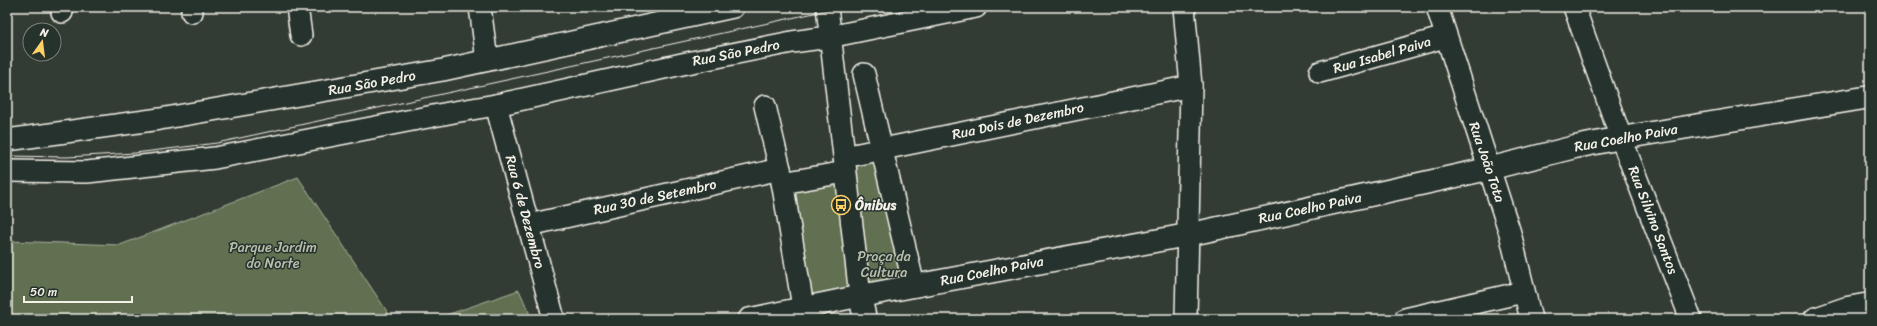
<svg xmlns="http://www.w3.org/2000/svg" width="1877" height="326" viewBox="0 0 1877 326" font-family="Sriracha,sans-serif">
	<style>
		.green { fill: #617051; stroke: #aab09c }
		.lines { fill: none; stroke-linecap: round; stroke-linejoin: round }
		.minor-casing { stroke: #f4f1e8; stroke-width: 24 }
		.major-casing { stroke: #f4f1e8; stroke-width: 25 }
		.minor { stroke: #26332d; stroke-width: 21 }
		.major { stroke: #26332d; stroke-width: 22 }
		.tram { stroke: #f4f1e8; stroke-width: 1 }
		.labels { text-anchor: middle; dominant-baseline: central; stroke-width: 3; stroke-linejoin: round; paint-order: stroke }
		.street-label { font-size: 14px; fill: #f4f1e8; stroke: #26332d }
		.poi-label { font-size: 14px; font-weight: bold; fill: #f4f1e8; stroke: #26332d; text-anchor: start }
		.park-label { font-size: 14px; fill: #b9bdac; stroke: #26332d }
	</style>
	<rect width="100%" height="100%" fill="#333c34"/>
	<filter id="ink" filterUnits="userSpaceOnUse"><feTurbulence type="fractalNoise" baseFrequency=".025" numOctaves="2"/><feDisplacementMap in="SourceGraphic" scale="8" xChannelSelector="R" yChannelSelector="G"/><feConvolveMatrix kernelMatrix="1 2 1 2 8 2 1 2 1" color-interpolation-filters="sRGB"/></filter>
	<g filter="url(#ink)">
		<g class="green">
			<path d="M881,157L908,282L867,287L849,162Z"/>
			<path d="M837,170L853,290L810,300L788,178Z"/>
			<path d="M298,177L392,319H7V241L120,245Z"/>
			<path d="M519,290L532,319H435Z"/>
		</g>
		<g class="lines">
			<defs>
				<g id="minor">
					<path d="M62,7V12"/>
					<path d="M192,7V12"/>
					<path d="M297,7L301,35"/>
					<path d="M480,7L487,60"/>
					<path d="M1184,7L1191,86L1186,319"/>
					<path d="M1437,7L1510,233L1531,319"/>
					<path d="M1574,7L1621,138L1691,319"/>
					<path d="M1320,72L1445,37"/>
					<path d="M864,74L914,286"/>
					<path d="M496,105L554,319"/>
					<path d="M765,106L780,169L803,307"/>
					<path d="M7,140L160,119L443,70L733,7"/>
					<path d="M844,157L1191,86"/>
					<path d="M7,171L87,172L215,158L454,112L496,105L682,64L792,42L829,37L976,7"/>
					<path d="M782,183L845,172"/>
					<path d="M529,225L780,169"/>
					<path d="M749,319L860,296L827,7"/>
					<path d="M1405,319L1523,292"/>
				</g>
				<g id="major">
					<path d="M865,319L860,296L1187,235L1488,169L1575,147L1621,138L1870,97"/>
					<path d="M1815,319L1847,308L1870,304"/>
				</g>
			</defs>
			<use href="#minor" class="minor-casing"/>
			<use href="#major" class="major-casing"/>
			<use href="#minor" class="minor"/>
			<use href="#major" class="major"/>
			<path class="tram" d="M7,156L67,157L135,153L217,143L842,7"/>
		</g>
	</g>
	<defs>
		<symbol id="bus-ring" viewBox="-11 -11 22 22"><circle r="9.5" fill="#26332d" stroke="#ffd166" stroke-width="1.5"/><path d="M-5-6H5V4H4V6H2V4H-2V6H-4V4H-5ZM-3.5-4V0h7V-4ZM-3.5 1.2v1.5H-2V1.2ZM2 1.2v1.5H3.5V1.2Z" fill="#ffd166"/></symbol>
	</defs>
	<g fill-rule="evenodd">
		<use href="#bus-ring" x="830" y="194" width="22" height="22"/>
	</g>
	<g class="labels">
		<g class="street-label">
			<text transform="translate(736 53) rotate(-11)">Rua São Pedro</text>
			<text transform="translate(1382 55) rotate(-16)">Rua Isabel Paiva</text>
			<text transform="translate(372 83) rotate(-10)">Rua São Pedro</text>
			<text transform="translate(1018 121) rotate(-12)">Rua Dois de Dezembro</text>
			<text transform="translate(1626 138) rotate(-10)">Rua Coelho Paiva</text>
			<text transform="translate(1487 162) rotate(71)">Rua João Tota</text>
			<text transform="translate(655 197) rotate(-12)">Rua 30 de Setembro</text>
			<text transform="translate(1310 208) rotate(-12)">Rua Coelho Paiva</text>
			<text transform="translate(525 212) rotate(75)">Rua 6 de Dezembro</text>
			<text transform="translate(1653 220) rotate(69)">Rua Silvino Santos</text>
			<text transform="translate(992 271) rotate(-11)">Rua Coelho Paiva</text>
		</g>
		<g class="poi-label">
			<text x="855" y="205">Ônibus</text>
		</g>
		<g class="park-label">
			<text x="273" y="247">Parque Jardim<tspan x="273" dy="16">do Norte</tspan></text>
			<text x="884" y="256">Praça da<tspan x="884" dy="16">Cultura</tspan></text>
		</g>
	</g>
	<rect width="1877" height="326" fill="none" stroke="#26332d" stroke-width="24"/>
	<rect x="12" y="12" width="1853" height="302" fill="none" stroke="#f4f1e8" stroke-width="1.5" filter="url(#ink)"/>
	<g transform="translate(42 42) rotate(14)"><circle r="19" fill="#26332d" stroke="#787f78"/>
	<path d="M0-3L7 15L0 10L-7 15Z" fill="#ffd166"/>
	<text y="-6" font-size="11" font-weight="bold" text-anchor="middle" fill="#f4f1e8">N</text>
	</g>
	<path d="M24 296v6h108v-6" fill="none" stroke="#f4f1e8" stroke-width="2"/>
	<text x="30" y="296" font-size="12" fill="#f4f1e8" stroke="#26332d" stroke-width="3" paint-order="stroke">50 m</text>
</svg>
